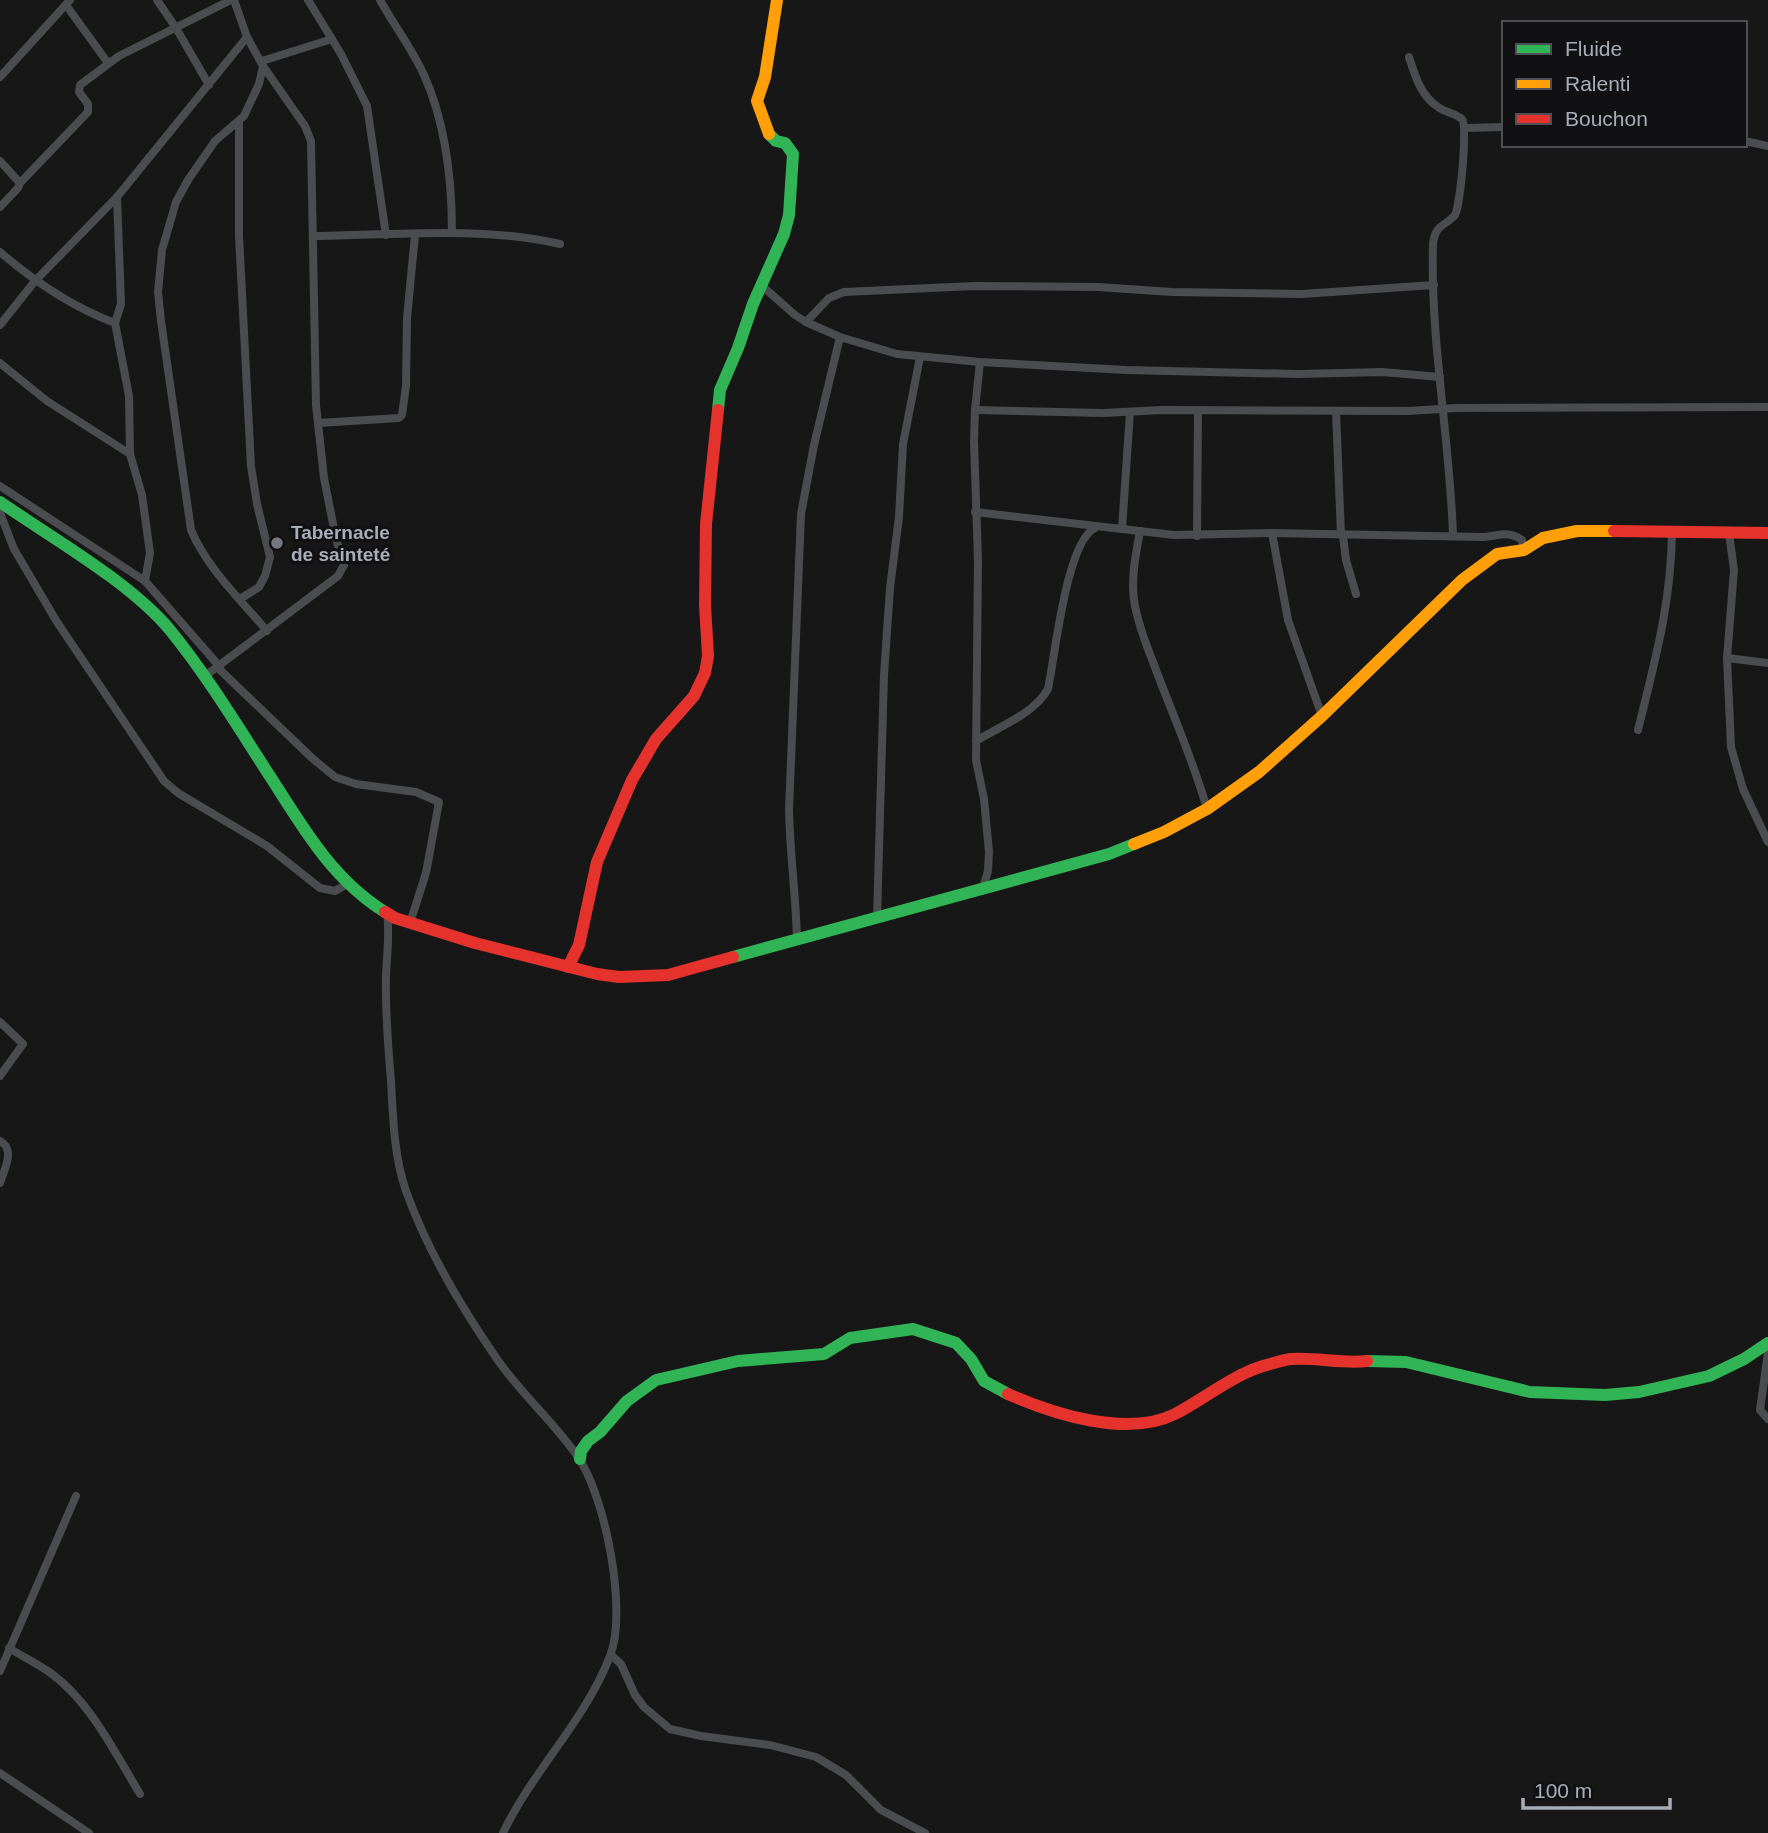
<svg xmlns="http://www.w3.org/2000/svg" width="1768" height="1833" viewBox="0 0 1768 1833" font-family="Arial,sans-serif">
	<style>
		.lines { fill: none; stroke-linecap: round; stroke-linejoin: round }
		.street { stroke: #4b4c50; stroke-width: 8 }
		.fast { stroke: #30b455; stroke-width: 12 }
		.slow { stroke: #ff9f0a; stroke-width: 12 }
		.jam { stroke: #e5322d; stroke-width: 12 }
		.poi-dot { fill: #757880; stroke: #111113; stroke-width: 2.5 }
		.labels { text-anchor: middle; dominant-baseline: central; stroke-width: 6; stroke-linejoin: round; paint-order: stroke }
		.poi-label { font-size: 19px; font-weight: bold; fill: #a8adb8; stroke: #111113; text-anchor: start }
	</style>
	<rect width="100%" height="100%" fill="#171717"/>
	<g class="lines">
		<g class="street">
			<path d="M157,0L176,28L209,85"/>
			<path d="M308,0L341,54L367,106L386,235"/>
			<path d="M380,0C394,25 412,49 424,75C446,124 452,180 452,233"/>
			<path d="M66,5L108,63"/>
			<path d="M1409,57C1415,76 1421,96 1438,107C1445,112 1456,114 1462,119C1468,125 1460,207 1455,215C1445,227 1436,223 1433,243C1430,341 1450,438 1453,536"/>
			<path d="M262,61L332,39"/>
			<path d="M263,66L259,84L244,116L215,141L188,180L176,202L162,250L158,292L161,321L191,530C207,568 240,599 267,631"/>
			<path d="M0,77L70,0"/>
			<path d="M239,122V236L251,466L257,504L270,557L265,576L259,587L240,599"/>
			<path d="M1465,128L1504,127"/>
			<path d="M1745,141L1768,146"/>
			<path d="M0,161L20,183L18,188L0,207"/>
			<path d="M20,183L88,112V104L79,92L80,85L119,56L231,0"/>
			<path d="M117,197L121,304L115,323L129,396L130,454L142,495L150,553L145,581"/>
			<path d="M314,236C393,235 482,226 560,244"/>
			<path d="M0,252C35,282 72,307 115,323"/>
			<path d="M761,285L795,315L806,322L840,337L897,354L980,362L1126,370L1298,374L1382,372L1440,377"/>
			<path d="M806,322L829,298L844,292L974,286L1098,287L1172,292L1302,294L1434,285"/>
			<path d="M0,325L35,281L117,197L247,37"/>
			<path d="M980,362L975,410L974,441L978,561L976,760L984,799L989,852L988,871L983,888"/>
			<path d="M0,363L47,401L130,454"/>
			<path d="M975,410L1103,413L1162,410L1408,411L1456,408L1768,407"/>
			<path d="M1336,411L1341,535L1343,536L1346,560L1356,594"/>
			<path d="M318,423L399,418L402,415L406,386L407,318L415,235"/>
			<path d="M0,486L145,581L220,667"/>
			<path d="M975,512L1174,535L1272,533L1483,537C1499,536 1509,530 1522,540L1524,550"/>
			<path d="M0,513L14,549L57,622L164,781L178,793L267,846L320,888L335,891L347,884"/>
			<path d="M1122,529L1130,412"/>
			<path d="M1140,531C1136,553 1131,577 1134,600C1137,621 1145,642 1153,662C1171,711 1193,759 1207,809"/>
			<path d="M1272,533L1288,620L1322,716"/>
			<path d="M1729,533L1734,570L1727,658L1731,747L1743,789L1768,842"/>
			<path d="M1197,536L1198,411"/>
			<path d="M1727,658L1768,663"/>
			<path d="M218,668L312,758L335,777L356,784L416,792L439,802L426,873L410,923"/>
			<path d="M205,676L338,576L344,565L336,539L324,478L316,405L311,141L305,126L263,66L247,37L234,0"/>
			<path d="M1638,730C1655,660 1671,605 1672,532"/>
			<path d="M976,741C1000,726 1034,714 1048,689C1055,657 1066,542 1095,528"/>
			<path d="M387,912C390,934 387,953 386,975C385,1010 388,1046 391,1081C393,1118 394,1157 406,1191C427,1250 461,1307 497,1359C521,1394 554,1422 578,1457C605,1496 628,1611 610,1656C585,1721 533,1770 503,1833"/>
			<path d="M877,919L884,675L890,588L899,517L903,444L920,357"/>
			<path d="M797,940C796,897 790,854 789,810L801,514L814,445L840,337"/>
			<path d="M0,1022L23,1044L0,1076"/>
			<path d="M0,1141C16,1149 4,1170 0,1183"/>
			<path d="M1768,1352L1760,1410L1768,1419"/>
			<path d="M9,1648C23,1657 39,1664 52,1674C91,1703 115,1753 140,1794"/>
			<path d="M611,1655L621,1664L635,1695L644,1707L670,1729L701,1736L770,1745L816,1757L846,1775L881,1810L925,1833"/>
			<path d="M0,1671L76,1496"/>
			<path d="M0,1773L89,1833"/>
		</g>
		<g class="fast">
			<path d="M718,410L720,390L738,348L753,304L784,234L789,215L793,154L785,143L776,141L769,134"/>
			<path d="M0,502C52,538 130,582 170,630C209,678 241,732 275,784C306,833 335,881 385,912"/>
			<path d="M733,957L1109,854L1134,844"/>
			<path d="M1367,1361L1406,1362L1530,1392L1605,1395L1639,1392L1709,1376L1744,1359L1768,1343"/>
			<path d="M580,1459L581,1451L588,1441L600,1432L627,1401L656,1380L738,1361L824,1354L850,1338L913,1329L956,1343L971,1359L984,1381L1008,1394"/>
		</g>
		<g class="slow">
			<path d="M769,134L757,101L765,77L777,0"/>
			<path d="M1134,844L1164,832L1207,809L1259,772L1322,716L1462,580L1497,554L1524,550L1543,538L1577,531H1614"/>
		</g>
		<g class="jam">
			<path d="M1614,531L1768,533"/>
			<path d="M385,912L395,918L475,943L597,974L619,977L668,975L733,957"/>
			<path d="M568,967L579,945L597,862L632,780L656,739L694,696L705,673L708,656L705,605L706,524L718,410"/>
			<path d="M1008,1394C1054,1414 1127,1438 1175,1414C1202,1400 1232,1376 1260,1367C1270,1364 1282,1360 1291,1359C1317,1357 1341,1364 1367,1361"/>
		</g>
	</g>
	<circle class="poi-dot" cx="277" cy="543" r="7"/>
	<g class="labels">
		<g class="poi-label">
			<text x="291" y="532">Tabernacle<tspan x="291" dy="22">de sainteté</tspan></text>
		</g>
	</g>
	<rect x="1502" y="21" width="245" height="126" fill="#111113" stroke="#4d4f55" stroke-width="2"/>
	<rect x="1516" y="44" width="35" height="10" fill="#30b455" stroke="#4d4f55" stroke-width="2"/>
	<text x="1565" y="56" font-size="21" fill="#a8adb8">Fluide</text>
	<rect x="1516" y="79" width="35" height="10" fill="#ff9f0a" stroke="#4d4f55" stroke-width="2"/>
	<text x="1565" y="91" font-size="21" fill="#a8adb8">Ralenti</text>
	<rect x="1516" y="114" width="35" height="10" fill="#e5322d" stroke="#4d4f55" stroke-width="2"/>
	<text x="1565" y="126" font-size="21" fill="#a8adb8">Bouchon</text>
	<path d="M1523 1798v10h147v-10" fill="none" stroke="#a8adb8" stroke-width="3.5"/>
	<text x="1534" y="1798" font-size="21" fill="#a8adb8" stroke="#111113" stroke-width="5" paint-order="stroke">100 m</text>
</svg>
